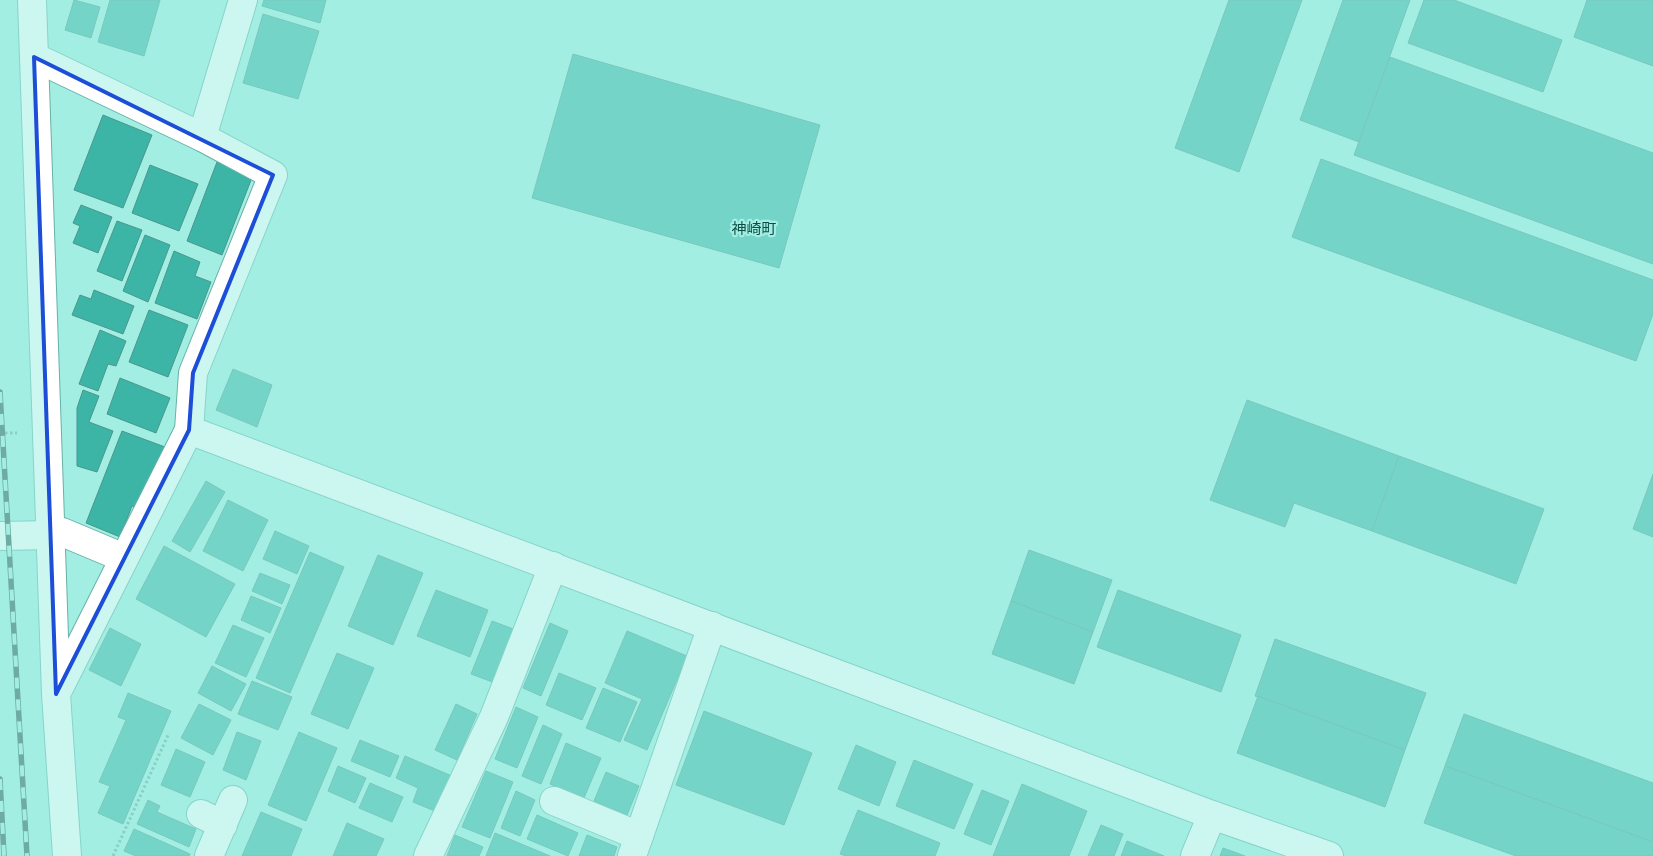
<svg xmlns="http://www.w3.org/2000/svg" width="1653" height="856" viewBox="0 0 1653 856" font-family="'DM Sans','Noto Sans JP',sans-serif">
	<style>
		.building { fill: #3cb4a6; stroke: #4b978d }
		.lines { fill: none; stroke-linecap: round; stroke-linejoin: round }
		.minor-casing { stroke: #67b2a8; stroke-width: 30 }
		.path { stroke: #6ca8a0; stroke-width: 3; stroke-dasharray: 2.5 2.5; stroke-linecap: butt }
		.minor { stroke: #fff; stroke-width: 28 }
		.rail-casing { stroke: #2f5953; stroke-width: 5.5 }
		.rail { stroke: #a2eee3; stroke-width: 4; stroke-dasharray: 11; stroke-linecap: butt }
		.marked { fill: none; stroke: #1d4ed8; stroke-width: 4; stroke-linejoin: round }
		.labels { text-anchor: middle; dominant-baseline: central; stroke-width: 4.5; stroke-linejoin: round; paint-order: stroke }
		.neighbourhood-label { font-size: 15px; fill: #0d4d46; stroke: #a2eee3 }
	</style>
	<rect width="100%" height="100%" fill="#a2eee3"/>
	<g class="building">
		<path d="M74,0L100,7L91,38L65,30Z"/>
		<path d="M110,0H160L144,56L98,42Z"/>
		<path d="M264,0H326L320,23L262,6Z"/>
		<path d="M1229,0H1302L1239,172L1175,148Z"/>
		<path d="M1343,0H1410L1359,142L1300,120Z"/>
		<path d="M1424,0H1454L1562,40L1543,92L1408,43Z"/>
		<path d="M1587,0H1653V66L1574,37Z"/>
		<path d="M263,14L319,31L298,99L243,83Z"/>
		<path d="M573,54L820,125L779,268L532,198Z"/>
		<path d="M1390,57L1653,153V264L1354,155Z"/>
		<path d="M103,115L152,135L123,208L74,190Z"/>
		<path d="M1321,159L1653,280V314L1636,361L1292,237Z"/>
		<path d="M217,162L253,175L222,255L187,241Z"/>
		<path d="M150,165L198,184L179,231L132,213Z"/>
		<path d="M81,205L112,217L98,253L73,243L80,226L73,223Z"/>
		<path d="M117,221L142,230L122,281L97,271Z"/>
		<path d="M145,235L170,245L148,302L123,291Z"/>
		<path d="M174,251L200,262L195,276L211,282L197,319L155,303Z"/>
		<path d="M94,290L134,306L123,334L72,315L80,295L91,299Z"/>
		<path d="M149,310L188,325L168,377L129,362Z"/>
		<path d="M100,330L126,341L116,366L108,364L98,391L79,384Z"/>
		<path d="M233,369L272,385L257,427L216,410Z"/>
		<path d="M120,378L170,398L156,433L107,414Z"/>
		<path d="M83,390L99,396L89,422L113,431L97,472L77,466V408Z"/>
		<path d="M1247,400L1399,456L1372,531L1294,503L1285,527L1210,500Z"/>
		<path d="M122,431L165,447L141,509L132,506L120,537L86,523Z"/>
		<path d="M1399,456L1544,509L1516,584L1372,531Z"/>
		<path d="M1653,474V537L1633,529Z"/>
		<path d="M206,481L225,492L190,552L172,541Z"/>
		<path d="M228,500L268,520L243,571L203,551Z"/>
		<path d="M275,531L309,546L297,574L263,559Z"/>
		<path d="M164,546L235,584L206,637L136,599Z"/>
		<path d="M1029,550L1112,580L1093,632L1011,601Z"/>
		<path d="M310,552L344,567L290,693L256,678Z"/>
		<path d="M378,555L423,573L393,645L348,626Z"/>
		<path d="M260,573L290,585L282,604L252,591Z"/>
		<path d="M436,590L488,610L470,657L417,636Z"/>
		<path d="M1118,590L1241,635L1221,692L1097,647Z"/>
		<path d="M251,596L281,608L270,633L241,620Z"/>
		<path d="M1011,601L1093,632L1074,684L992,654Z"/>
		<path d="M492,621L516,630L495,683L471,674Z"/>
		<path d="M550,623L568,631L541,696L523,688Z"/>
		<path d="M233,625L264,638L246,677L215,663Z"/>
		<path d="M110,628L141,644L121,686L89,670Z"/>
		<path d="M627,631L687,656L647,750L624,740L642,699L605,683Z"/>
		<path d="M1275,639L1426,693L1405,750L1255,696Z"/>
		<path d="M337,653L374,668L348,729L311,714Z"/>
		<path d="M212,666L246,684L231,711L198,693Z"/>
		<path d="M559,673L596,688L582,720L546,705Z"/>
		<path d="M252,681L292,697L278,730L238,714Z"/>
		<path d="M603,688L637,702L620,742L586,728Z"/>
		<path d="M128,693L171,711L123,824L98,813L110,786L99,782L126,720L118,717Z"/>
		<path d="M1258,696L1405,750L1385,807L1237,753Z"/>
		<path d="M199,704L231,720L213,755L181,738Z"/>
		<path d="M456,704L477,714L457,760L435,750Z"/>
		<path d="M516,707L538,717L517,768L495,759Z"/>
		<path d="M704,711L812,753L784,825L676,785Z"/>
		<path d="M1464,714L1653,783V842L1445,766Z"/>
		<path d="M543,725L562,734L541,784L522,776Z"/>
		<path d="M237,732L261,741L246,780L223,770Z"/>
		<path d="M299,732L337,748L306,821L268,805Z"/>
		<path d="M360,740L399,756L390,777L351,761Z"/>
		<path d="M566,743L601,758L584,798L550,784Z"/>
		<path d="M856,745L896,762L879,806L838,789Z"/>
		<path d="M176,749L205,762L190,797L161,785Z"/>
		<path d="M405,756L452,776L437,812L413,802L418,788L396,778Z"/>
		<path d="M914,760L973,784L954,829L896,806Z"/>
		<path d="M338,766L366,778L355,803L328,791Z"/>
		<path d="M1445,766L1653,842V856H1516L1424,823Z"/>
		<path d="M486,771L513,782L490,838L462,827Z"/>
		<path d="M606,772L639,786L627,815L594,801Z"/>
		<path d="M370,783L403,797L392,822L359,808Z"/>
		<path d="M1022,784L1087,811L1069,856H993Z"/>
		<path d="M982,790L1009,801L991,845L964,834Z"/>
		<path d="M516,791L535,800L520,836L501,828Z"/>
		<path d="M148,800L160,806L157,812L196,829L189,847L137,824Z"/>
		<path d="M858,810L940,843L935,856H846L840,854Z"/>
		<path d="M261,812L302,829L291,856H242Z"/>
		<path d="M537,815L578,833L568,856L527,839Z"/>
		<path d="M347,823L384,839L376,856H333Z"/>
		<path d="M1101,825L1123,834L1114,856H1088Z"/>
		<path d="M134,829L190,854L189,856H136L124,851Z"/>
		<path d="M495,833L550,856H486Z"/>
		<path d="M455,835L483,847L479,856H447Z"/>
		<path d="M587,835L617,847L614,856H579Z"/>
		<path d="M1127,841L1164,856H1121Z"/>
		<path d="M1223,848L1245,856H1220Z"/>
	</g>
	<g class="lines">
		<defs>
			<g id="minor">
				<path d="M32,0L56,694L67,856"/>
				<path d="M34,57L202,137L273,175L193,373L189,430L1212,815L1329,856"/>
				<path d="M202,137L243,0"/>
				<path d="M0,536L51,535L62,532L124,558"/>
				<path d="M58,690L189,430"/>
				<path d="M554,801L639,836"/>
				<path d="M201,814L223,825"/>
				<path d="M209,856L233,800"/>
				<path d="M428,856L494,717L553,566"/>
				<path d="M632,856L712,626"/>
				<path d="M1195,856L1212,815"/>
			</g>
		</defs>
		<use href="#minor" class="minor-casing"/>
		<g class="path">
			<path d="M0,433H17"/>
			<path d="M113,856L169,733"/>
		</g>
		<use href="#minor" class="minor"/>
		<defs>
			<g id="rail">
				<path d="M0,392L27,856"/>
				<path d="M0,779L4,856"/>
			</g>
		</defs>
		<use href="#rail" class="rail-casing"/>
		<use href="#rail" class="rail"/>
	</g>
	<path d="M0 0H1653V856H0ZM34,57L273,175L193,373L189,430L56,694Z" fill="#a2eee3" fill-opacity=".55" fill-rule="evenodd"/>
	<path class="marked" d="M34,57L273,175L193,373L189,430L56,694Z"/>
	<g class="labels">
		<g class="neighbourhood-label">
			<text x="754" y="229">神崎町</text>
		</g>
	</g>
</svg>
